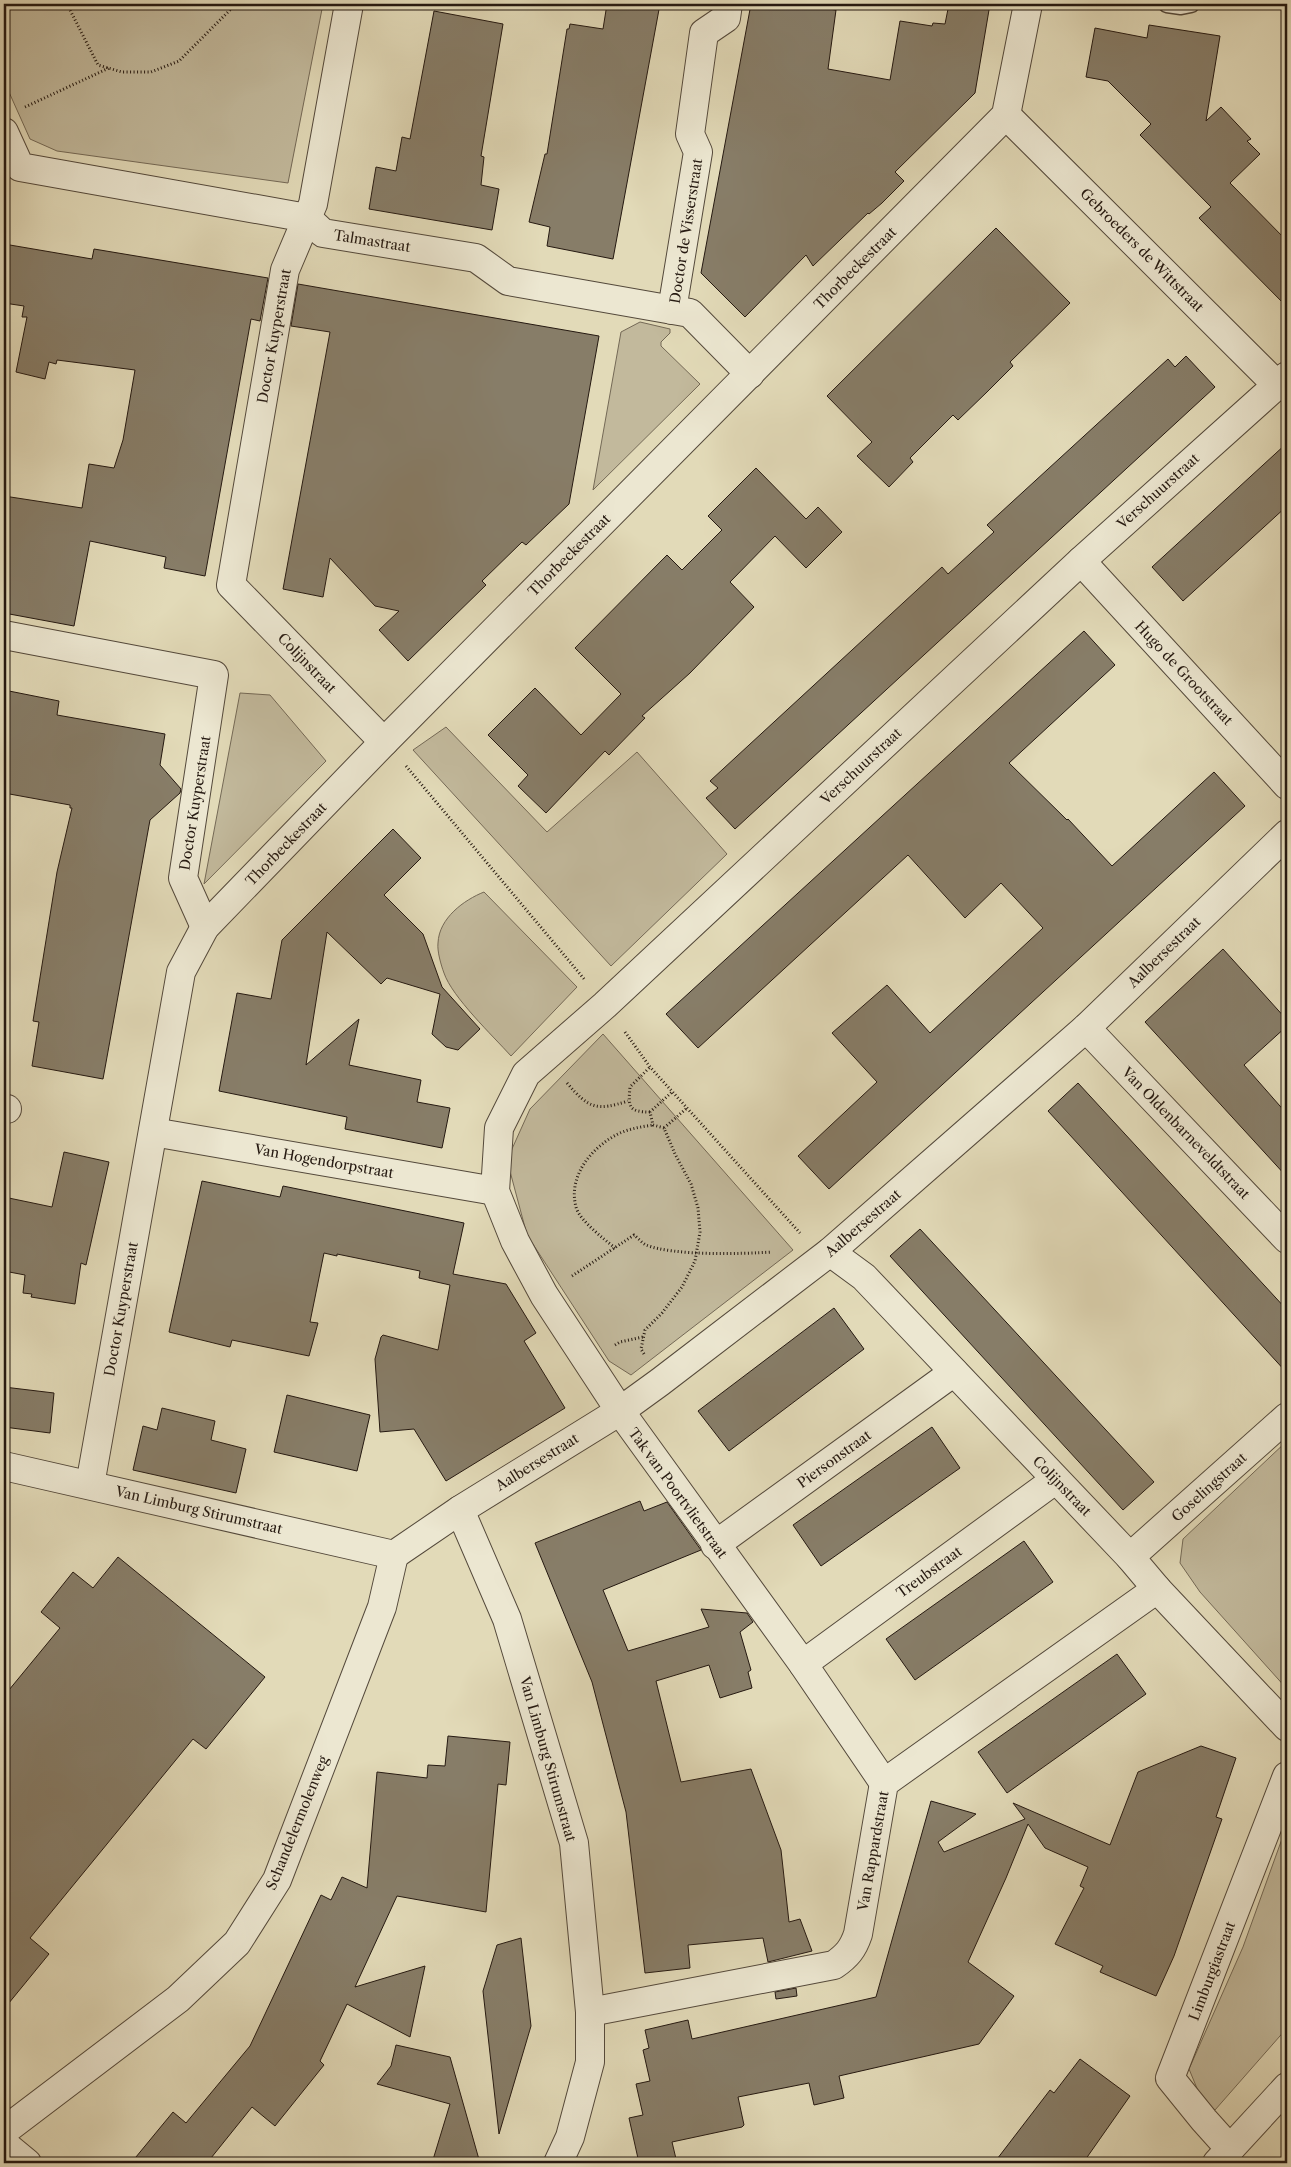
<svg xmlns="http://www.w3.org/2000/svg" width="1291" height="2167" viewBox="0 0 1291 2167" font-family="'Libre Caslon Text',serif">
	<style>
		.green { fill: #c2b99c; stroke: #746956 }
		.building { fill: #877d68; stroke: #251911 }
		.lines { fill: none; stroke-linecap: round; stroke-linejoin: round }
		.service-casing { stroke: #54493b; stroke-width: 19 }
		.minor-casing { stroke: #54493b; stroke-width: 30 }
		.path { stroke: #251911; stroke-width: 3; stroke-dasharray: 1 2.5; stroke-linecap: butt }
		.service { stroke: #ece7d1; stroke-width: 16 }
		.minor { stroke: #ece7d1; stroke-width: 28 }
		.labels { text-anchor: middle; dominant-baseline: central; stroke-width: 4; stroke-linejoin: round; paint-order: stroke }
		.street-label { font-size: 14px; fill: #251911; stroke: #ece7d1 }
	</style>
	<rect width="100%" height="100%" fill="#e2dab8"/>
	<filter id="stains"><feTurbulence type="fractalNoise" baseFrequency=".004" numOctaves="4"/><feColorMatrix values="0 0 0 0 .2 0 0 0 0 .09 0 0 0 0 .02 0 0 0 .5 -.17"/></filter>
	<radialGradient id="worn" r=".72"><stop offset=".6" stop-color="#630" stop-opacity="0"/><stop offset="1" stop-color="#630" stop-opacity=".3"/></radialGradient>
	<g class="green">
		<path d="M4,4H323L288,183L57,151L30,139L4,81Z"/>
		<path d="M640,322L670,329V333L661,342V346L700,384L593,490L621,332Z"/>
		<path d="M240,693L270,695L326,761L204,884Z"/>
		<path d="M446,727L547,832L637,752L727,854L611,966L413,750Z"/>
		<path d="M484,892L577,987L511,1056C493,1036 452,997 444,973C441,965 437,951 438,943C439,918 464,900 484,892Z"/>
		<path d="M603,1034L793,1250L631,1375L609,1361L527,1235L507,1160L530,1109Z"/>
		<path d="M1287,1441V1689L1200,1592L1180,1563L1183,1539Z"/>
		<path d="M1287,1825V2028L1215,2110L1201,2098L1189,2069L1243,1947Z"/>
	</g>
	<g class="building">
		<path d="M607,4H660L613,259L547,246L550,227L529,222L545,154H547L567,29H569L570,24L603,29Z"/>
		<path d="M751,4H806V6L836,10L828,69L890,80L900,21L932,26L933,23L945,24L949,4H990L975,93L895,172L904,181L882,203L869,214L868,213L813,266L806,255L745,317L701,273Z"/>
		<path d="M434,11L503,24L481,156L484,157L481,185L499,189L492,230L369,209L376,167L396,171L402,137L410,139Z"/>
		<path d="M1149,25L1220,36L1206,121L1221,107L1251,139L1247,141L1260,154L1230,183L1287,241V307L1199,218L1211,207L1140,135L1151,124L1108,81L1086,77L1095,28L1147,38Z"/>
		<path d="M996,228L1070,303L1010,362L1013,366L987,392L958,420L953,415L910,458L913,462L889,487L857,456L872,442L827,396Z"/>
		<path d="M4,244L92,259L94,249L268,278L260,321L251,319L205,576L164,568L166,557L90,541L74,626L4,613V496L82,508L89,464L114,468L123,440L135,370L57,360L56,364L49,362L45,379L16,372L27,317H22L24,306L4,303Z"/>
		<path d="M298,284L599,336L569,504L526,545L522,542L482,581L486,585L408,661L379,630L399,611L375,606L330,558L323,597L283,589L330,332L291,326Z"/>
		<path d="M1186,356L1215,387L735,829L706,798L718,788L710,781L942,567L948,574L994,532L987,525L1168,359L1175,367Z"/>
		<path d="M1287,443V506L1183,601L1152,567Z"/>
		<path d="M756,468L806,519L818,507L842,532L806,568L775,536L730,582L754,607L690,673L642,716L645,718L609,755L605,751L546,813L518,786L528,775L488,735L535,688L581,735L621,694L575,648L667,555L682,570L722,530L708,516Z"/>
		<path d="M1084,631L1115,665L1009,763L1067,820L1068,819L1112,866L1214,772L1245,806L829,1189L798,1156L877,1082L832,1033L887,985L930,1033L1043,928L1001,883L965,918L908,855L698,1048L666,1014Z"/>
		<path d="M4,690L59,701L57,715L165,734L160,765L181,789L180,793L150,820L103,1079L32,1066L39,1022L33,1021L57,872L72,808H70V805L4,793Z"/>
		<path d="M393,829L421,858L384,895L423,934L442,987L480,1029L458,1050L446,1047L432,1034L440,994L387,978L381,984L327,932L306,1065L359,1019L349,1065L421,1080L417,1102L450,1108L442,1148L345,1129L347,1117L219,1091L237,993L271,999L282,940Z"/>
		<path d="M1223,949L1287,1020V1026L1244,1065L1287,1114V1177L1145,1022Z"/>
		<path d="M1078,1083L1287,1310V1373L1048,1111Z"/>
		<path d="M64,1152L109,1162L86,1265L81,1263L75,1304L31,1297L32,1294L23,1293L25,1275L4,1271V1197L52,1207Z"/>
		<path d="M202,1181L280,1197L283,1186L464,1223L453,1274L506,1284L536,1333L524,1341L565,1408L446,1481L414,1429L380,1432L375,1359L381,1337L383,1335L438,1350L450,1285L419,1278L420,1271L337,1254V1256L324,1253L310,1322L318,1323L309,1356L232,1340L230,1347L169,1332Z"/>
		<path d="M920,1229L1154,1482L1123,1510L890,1256Z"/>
		<path d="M834,1308L864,1349L729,1451L698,1411Z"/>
		<path d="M4,1387L54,1393L50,1433L4,1427Z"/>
		<path d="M287,1395L370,1415L357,1471L274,1452Z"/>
		<path d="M162,1408L215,1421L211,1440L246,1449L236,1493L133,1470L143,1426L157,1430Z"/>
		<path d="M932,1427L960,1468L821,1566L793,1525Z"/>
		<path d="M640,1501L644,1511L667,1502L701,1550L603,1590L628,1651L709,1627L701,1609L747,1613L753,1622L740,1632L751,1670L748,1672L752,1688L720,1698L709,1665L656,1681L681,1782L751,1769L781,1850L789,1922L800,1919L812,1951L768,1962L763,1938L688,1945L690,1968L645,1973L626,1812L592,1682L535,1543Z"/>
		<path d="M1024,1541L1053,1582L915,1680L886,1639Z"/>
		<path d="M118,1557L265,1677L206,1749L193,1739L30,1938L49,1954L4,2009V1696L60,1628L41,1612L73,1572L93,1588Z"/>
		<path d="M1117,1654L1146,1694L1007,1793L978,1752Z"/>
		<path d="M448,1736L510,1742L506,1785L498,1784L486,1912L397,1896L355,1987L425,1966L410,2037L347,2004L320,2061L324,2065L275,2126L252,2107L207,2163H131L173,2112L186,2123L250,2046L321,1895L331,1900L342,1877L367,1888L377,1772L427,1778L428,1765L445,1766Z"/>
		<path d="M1201,1746L1236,1758L1216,1817L1222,1819L1174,1956L1156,1996L1100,1972L1103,1966L1055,1944L1084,1888L1080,1886L1088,1867L1045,1848L1028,1824L1006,1878L968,1962L1014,1996L979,2044L839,2076L844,2098L814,2105L809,2083L738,2097L744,2125L742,2127L672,2142L677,2163H639L629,2118L643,2115L636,2084L650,2081L643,2050L649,2048L645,2030L688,2020L692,2039L876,1997L931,1801L976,1814L938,1842L944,1852L1025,1819L1013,1803L1110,1845L1138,1772Z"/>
		<path d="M521,1938L531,2026L499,2134L483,1991L497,1945Z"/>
		<path d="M796,1988L797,1996L776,1999L775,1992Z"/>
		<path d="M396,2045L450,2057L480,2163H432L450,2104L377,2084L391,2066Z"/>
		<path d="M1080,2059L1130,2096L1083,2163H994L1050,2090L1054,2093Z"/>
	</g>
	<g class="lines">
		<defs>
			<path id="service" d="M1167,4L1181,6L1191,4"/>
			<g id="minor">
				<path d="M349,4L313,204L285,270L231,585L384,742"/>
				<path d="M1006,115L1277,385"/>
				<path d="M4,132L20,167L307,218L323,233L476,258L508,281L690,313L750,374"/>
				<path d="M672,310L698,152L690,134L704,33L726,18L728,4"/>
				<path d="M1081,561L1287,785"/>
				<path d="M4,635L214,675L183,878L205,927"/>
				<path d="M1086,1028L1287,1239"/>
				<path d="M4,1109H7"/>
				<path d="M153,1132L495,1191"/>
				<path d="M830,1252L864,1277L1130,1557L1157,1589L1287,1727"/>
				<path d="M4,1466L394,1555"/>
				<path d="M90,1485L181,972L205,927L384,742L1006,115L1028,4"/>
				<path d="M460,1510L507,1619L574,1843L590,2012V2062L570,2137L558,2163"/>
				<path d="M715,1545L954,1372"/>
				<path d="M394,1555L460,1510L620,1411L660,1382L830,1252L1086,1028L1287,834"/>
				<path d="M1130,1557L1287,1417"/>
				<path d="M803,1664L1055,1480"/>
				<path d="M884,1783L803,1664L620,1411L544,1295L515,1241L495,1191L499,1128L526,1074L605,1005L1081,561L1287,376"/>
				<path d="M590,2012L834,1965C847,1956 853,1949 858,1934L884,1783L1157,1589"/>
				<path d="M4,2131L178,1999L237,1943L277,1880L382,1607L394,1555"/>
				<path d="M4,2144L27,2163"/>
				<path d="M1230,2149L1204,2120L1170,2078L1287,1776"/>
				<path d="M1217,2163L1287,2087"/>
			</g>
		</defs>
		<use href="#service" class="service-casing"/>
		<use href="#minor" class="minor-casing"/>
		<g class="path">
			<path d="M67,4L98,65L122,72H151L179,61L236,4"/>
			<path d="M25,107L109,68"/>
			<path d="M406,766L585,980"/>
			<path d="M625,1032L650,1067L800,1233"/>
			<path d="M567,1083C589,1109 597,1111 628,1101"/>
			<path d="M650,1112C629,1112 628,1107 630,1087L650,1067"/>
			<path d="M664,1128L653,1125L650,1112L672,1092"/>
			<path d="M615,1248C604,1239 579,1220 576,1207C568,1177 590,1149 616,1135C627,1129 640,1127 653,1125"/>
			<path d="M572,1276L634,1235C638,1238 642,1243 646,1245C674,1256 742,1254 772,1252"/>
			<path d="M615,1345L620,1342L643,1337"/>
			<path d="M644,1354L641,1349L645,1330L662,1313L682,1287L695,1261L700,1232L698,1208L691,1184L675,1154L664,1128L687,1108"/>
		</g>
		<use href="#service" class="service"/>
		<use href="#minor" class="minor"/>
	</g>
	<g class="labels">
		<g class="street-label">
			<text transform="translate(686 231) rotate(-81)">Doctor de Visserstraat</text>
			<text transform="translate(372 241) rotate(9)">Talmastraat</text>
			<text transform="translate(1142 250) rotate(45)">Gebroeders de Wittstraat</text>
			<text transform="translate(855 268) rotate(-45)">Thorbeckestraat</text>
			<text transform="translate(274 336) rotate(-80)">Doctor Kuyperstraat</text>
			<text transform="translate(1158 491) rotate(-42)">Verschuurstraat</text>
			<text transform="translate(569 555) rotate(-45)">Thorbeckestraat</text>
			<text transform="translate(307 663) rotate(46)">Colijnstraat</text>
			<text transform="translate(1184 673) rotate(47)">Hugo de Grootstraat</text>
			<text transform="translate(861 766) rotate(-43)">Verschuurstraat</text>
			<text transform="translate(195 803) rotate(-81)">Doctor Kuyperstraat</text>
			<text transform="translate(286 844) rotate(-46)">Thorbeckestraat</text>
			<text transform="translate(1164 952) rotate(-44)">Aalbersestraat</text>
			<text transform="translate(1186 1133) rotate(46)">Van Oldenbarneveldtstraat</text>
			<text transform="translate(324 1161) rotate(10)">Van Hogendorpstraat</text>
			<text transform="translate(863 1223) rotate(-41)">Aalbersestraat</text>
			<text transform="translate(121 1309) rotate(-80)">Doctor Kuyperstraat</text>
			<text transform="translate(834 1459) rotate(-36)">Piersonstraat</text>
			<text transform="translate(537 1462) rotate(-32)">Aalbersestraat</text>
			<text transform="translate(1062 1486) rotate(46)">Colijnstraat</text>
			<text transform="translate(1209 1487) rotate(-42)">Goselingstraat</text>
			<text transform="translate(678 1493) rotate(54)">Tak van Poortvlietstraat</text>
			<text transform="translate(199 1510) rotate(13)">Van Limburg Stirumstraat</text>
			<text transform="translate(929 1572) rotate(-36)">Treubstraat</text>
			<text transform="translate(548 1759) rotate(74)">Van Limburg Stirumstraat</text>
			<text transform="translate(297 1823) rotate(-68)">Schandelermolenweg</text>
			<text transform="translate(873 1851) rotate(-80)">Van Rappardstraat</text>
			<text transform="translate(1212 1971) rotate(-69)">Limburgiastraat</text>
		</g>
	</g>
	<rect width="1291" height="2167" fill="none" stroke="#e2dab8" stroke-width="20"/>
	<rect x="5" y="5" width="1281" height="2157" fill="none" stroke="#251911" stroke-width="2.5"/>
	<rect x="10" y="10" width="1271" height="2147" fill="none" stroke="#251911"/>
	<rect width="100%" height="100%" filter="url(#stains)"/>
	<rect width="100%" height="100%" fill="url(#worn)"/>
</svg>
